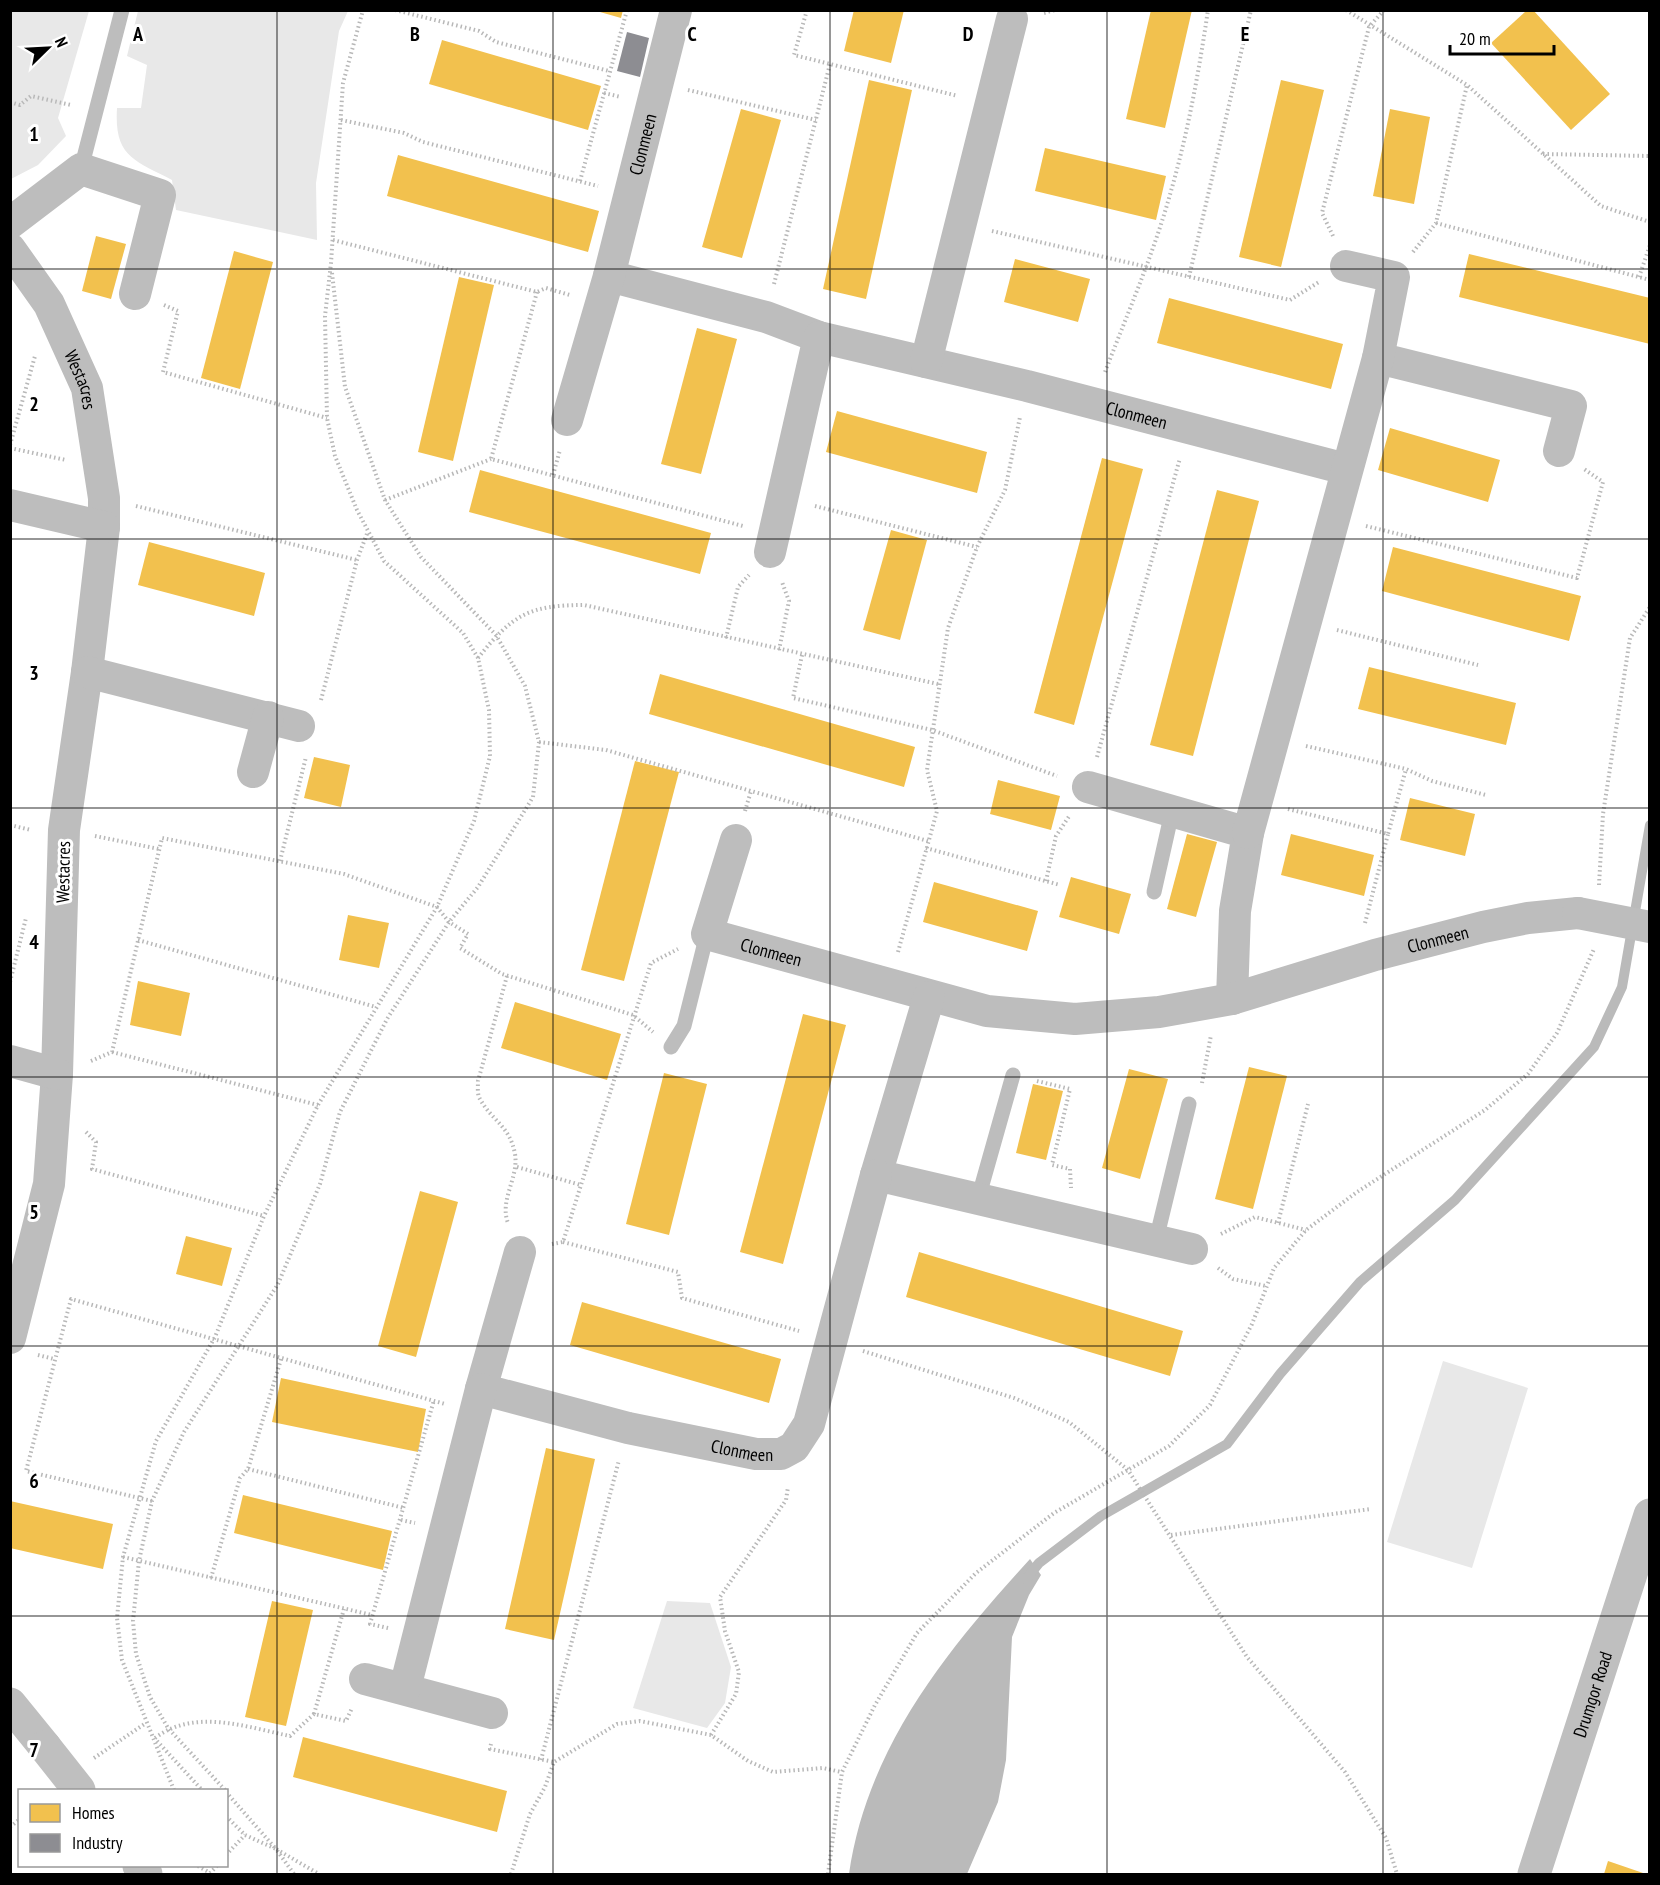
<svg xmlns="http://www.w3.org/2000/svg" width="1660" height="1885" viewBox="0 0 1660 1885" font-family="'PT Sans Narrow',sans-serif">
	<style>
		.green { fill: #e8e8e8 }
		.water { fill: #bababa }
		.homes { fill: #f2c14e }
		.industry { fill: #8d8d92 }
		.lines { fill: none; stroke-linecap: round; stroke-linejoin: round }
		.stream { stroke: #bababa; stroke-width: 10 }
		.path { stroke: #b8b8b8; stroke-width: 4; stroke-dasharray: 1.5 3; stroke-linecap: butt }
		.lane { stroke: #bdbdbd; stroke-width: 15 }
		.street { stroke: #bdbdbd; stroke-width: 32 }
		.secondary { stroke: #bfbfbf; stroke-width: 33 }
		.street-bridge { stroke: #bdbdbd; stroke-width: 32 }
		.secondary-bridge { stroke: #bfbfbf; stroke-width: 33 }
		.grid { fill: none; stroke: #000; stroke-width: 1.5; stroke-opacity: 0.55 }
		.labels { text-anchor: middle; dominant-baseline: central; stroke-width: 6; stroke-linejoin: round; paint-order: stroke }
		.street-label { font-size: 18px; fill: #000; stroke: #fff }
		.grid-label { font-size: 20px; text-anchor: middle; font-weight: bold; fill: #000; stroke: #fff; stroke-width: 6; stroke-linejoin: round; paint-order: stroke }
	</style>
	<rect width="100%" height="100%" fill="#fff"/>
	<g class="green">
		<path d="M11,10L89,11L58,118L66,136L38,165L11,179Z"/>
		<path d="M138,11H348L339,31L316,183L317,240L176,210L172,180C134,160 114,157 117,108H141L147,65L127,56Z"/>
		<path d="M1443,1361L1528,1388L1472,1568L1387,1542Z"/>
		<path d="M667,1601L710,1603L731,1667L725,1703L707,1728L633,1708Z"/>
	</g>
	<path class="water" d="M1030,1559L1041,1575L1029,1595L1012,1637L1006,1760L998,1802L967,1874H849C867,1748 946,1651 1030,1559Z"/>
	<g class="homes">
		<path d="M593,10H623L621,18Z"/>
		<path d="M854,10H904L891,63L844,51Z"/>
		<path d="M1151,10H1192L1165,128L1126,119Z"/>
		<path d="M1527,10H1533L1610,94L1571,130L1491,43Z"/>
		<path d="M442,40L601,86L588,130L429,84Z"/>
		<path d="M869,80L912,90L866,299L823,289Z"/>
		<path d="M1281,80L1324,90L1281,267L1239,257Z"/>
		<path d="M741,109L781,120L742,258L702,247Z"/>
		<path d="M1390,109L1430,117L1414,204L1373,196Z"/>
		<path d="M1045,148L1166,176L1156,220L1035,191Z"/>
		<path d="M398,155L599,211L588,252L387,196Z"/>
		<path d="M96,236L126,244L111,299L82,291Z"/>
		<path d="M234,251L273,262L240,389L201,378Z"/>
		<path d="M1469,254L1650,298V344L1459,297Z"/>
		<path d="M1015,259L1090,279L1078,322L1004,302Z"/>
		<path d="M459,277L494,285L453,461L418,452Z"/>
		<path d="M1169,298L1343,344L1331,389L1157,343Z"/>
		<path d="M697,328L737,339L701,474L661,464Z"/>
		<path d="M837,411L987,452L977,493L826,452Z"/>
		<path d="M1390,428L1500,460L1488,502L1378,470Z"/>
		<path d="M1102,458L1143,469L1074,725L1034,713Z"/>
		<path d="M480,470L711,533L700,574L469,512Z"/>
		<path d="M1217,490L1259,501L1193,756L1150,745Z"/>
		<path d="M891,530L927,540L900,640L863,630Z"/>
		<path d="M149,542L265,573L254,616L138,585Z"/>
		<path d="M1393,547L1581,596L1569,641L1382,591Z"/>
		<path d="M1369,667L1516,703L1506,745L1358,709Z"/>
		<path d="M660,674L915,747L904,787L649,714Z"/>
		<path d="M314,757L350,765L341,807L304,798Z"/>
		<path d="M635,761L679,772L624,981L581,970Z"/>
		<path d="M998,780L1060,796L1051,830L990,814Z"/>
		<path d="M1410,798L1475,814L1465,856L1400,840Z"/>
		<path d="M1187,834L1217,842L1196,917L1167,909Z"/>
		<path d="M1291,834L1374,855L1364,896L1281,875Z"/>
		<path d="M1071,877L1131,894L1119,934L1059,917Z"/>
		<path d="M934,882L1038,911L1027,951L923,922Z"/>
		<path d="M348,915L389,923L379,968L339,960Z"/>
		<path d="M138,981L190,993L181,1036L130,1025Z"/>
		<path d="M515,1002L621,1034L607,1080L501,1048Z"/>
		<path d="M803,1014L846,1025L783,1264L740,1252Z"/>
		<path d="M1249,1067L1287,1076L1253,1209L1215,1199Z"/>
		<path d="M1129,1069L1168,1079L1140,1179L1102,1168Z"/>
		<path d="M664,1073L707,1084L669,1235L626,1224Z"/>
		<path d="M1033,1084L1063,1091L1046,1160L1016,1153Z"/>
		<path d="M420,1191L458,1202L416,1357L378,1346Z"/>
		<path d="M186,1236L232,1248L222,1286L176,1274Z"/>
		<path d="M919,1252L1183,1331L1170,1376L906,1297Z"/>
		<path d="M582,1302L781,1359L769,1403L570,1345Z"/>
		<path d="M281,1378L426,1409L418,1452L272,1422Z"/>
		<path d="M546,1448L595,1459L554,1640L505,1629Z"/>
		<path d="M243,1495L392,1531L383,1570L234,1533Z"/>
		<path d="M10,1501L113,1524L103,1569L10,1548Z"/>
		<path d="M272,1601L313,1610L286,1726L245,1717Z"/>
		<path d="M303,1737L507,1791L497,1832L293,1777Z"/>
		<path d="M1608,1861L1646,1874H1604Z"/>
	</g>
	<path class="industry" d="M627,32L649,38L640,77L617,71Z"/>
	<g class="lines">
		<path class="stream" d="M1026,1579L1039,1563L1101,1516L1227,1444L1280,1374L1360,1282L1455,1200L1594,1047L1622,987L1650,825"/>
		<g class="path">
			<path d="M395,10L479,31L496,42L609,71"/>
			<path d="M807,10L794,55L958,96"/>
			<path d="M1346,10L1467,85L1601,206L1650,222"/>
			<path d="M1044,13L1055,10"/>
			<path d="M688,90L816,120"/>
			<path d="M604,93L621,97"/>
			<path d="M10,102L20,105L31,96L71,105"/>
			<path d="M341,120L404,133L423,142L598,186"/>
			<path d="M1543,154L1650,156"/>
			<path d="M580,181L627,10"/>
			<path d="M1436,223L1650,280"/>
			<path d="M992,231L1290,300L1319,282"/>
			<path d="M1333,236L1322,213L1369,27L1384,10"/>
			<path d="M333,240L537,292L546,288L570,295"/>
			<path d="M1413,252L1436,223L1467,85"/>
			<path d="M1189,277L1251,10"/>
			<path d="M1639,277L1650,245"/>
			<path d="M774,284L830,64"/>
			<path d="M537,292L491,459L743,526"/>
			<path d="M164,305L178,311L163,372L327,418"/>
			<path d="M1105,372C1128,312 1154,253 1171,191C1188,132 1199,71 1208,10"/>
			<path d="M10,445L35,356"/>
			<path d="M10,448L66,460"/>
			<path d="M553,475L560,450"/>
			<path d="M385,500L491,459"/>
			<path d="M136,506L357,560"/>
			<path d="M815,506L977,547"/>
			<path d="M1366,526L1577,578L1603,482L1584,469"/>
			<path d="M1337,630L1478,665"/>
			<path d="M726,638L738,587L749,575"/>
			<path d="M779,650L789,601L782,582"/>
			<path d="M802,655L793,698L932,730L1057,776"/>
			<path d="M478,658C512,615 529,605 584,605L938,684"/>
			<path d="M321,700L357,560L368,531"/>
			<path d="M539,742L606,750L928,841"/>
			<path d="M1306,746L1406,769L1432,781L1486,795"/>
			<path d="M1097,757L1180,458"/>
			<path d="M1288,809L1388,834L1406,769"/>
			<path d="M745,811L751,791"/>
			<path d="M10,825L31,830"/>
			<path d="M95,836L159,849"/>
			<path d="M926,848L1060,885"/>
			<path d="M280,861L306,757"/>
			<path d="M1046,881L1056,836L1070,815"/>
			<path d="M1599,885L1603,814L1630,638L1650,607"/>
			<path d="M1365,923L1388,834"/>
			<path d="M138,940L376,1007"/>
			<path d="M898,952L937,811L927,770L948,628L977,547L1005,490L1020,417"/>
			<path d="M507,976L478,1081C478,1086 477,1095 480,1099C492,1121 510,1126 515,1154C519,1178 499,1200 508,1223"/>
			<path d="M10,982L26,918"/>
			<path d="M112,1052L318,1105"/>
			<path d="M91,1061L112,1052L162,838L344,874L437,907L449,922L468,934L460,948L502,974L633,1015L653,1032"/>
			<path d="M1037,1081L1070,1089L1052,1165L1070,1169L1071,1188"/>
			<path d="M1202,1083L1211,1035"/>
			<path d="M86,1132L96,1142L92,1169L264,1216"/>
			<path d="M517,1167L581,1185"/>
			<path d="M1278,1223L1308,1104"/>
			<path d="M1221,1234L1255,1217L1306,1230"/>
			<path d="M563,1242L678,1272L682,1298L799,1331"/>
			<path d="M552,1244L563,1242L651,963L678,949"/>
			<path d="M1218,1268L1233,1279L1266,1286"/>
			<path d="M863,1351L1014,1398L1069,1422L1128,1470L1247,1657L1345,1772L1386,1838L1397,1874"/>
			<path d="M38,1355L54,1359"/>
			<path d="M248,1469L404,1508"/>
			<path d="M152,1501L26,1471L71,1299L445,1404"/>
			<path d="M401,1520L415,1523"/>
			<path d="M1171,1535L1371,1509"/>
			<path d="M123,1557L372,1615"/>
			<path d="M211,1578L240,1478L248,1469L282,1356"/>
			<path d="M388,1628L370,1624L434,1400"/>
			<path d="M314,1714L344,1609"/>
			<path d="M711,1735L736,1694L739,1672L725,1631L720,1597L786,1500L788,1487"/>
			<path d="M155,1738C195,1708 246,1727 290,1736L314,1714L346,1721L352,1708"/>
			<path d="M157,1741L202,1790"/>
			<path d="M491,1744L490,1749L554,1762"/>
			<path d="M94,1758L146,1723"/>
			<path d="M541,1760L619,1460"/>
			<path d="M174,1790L122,1660L117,1618L123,1557L156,1441L215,1337L264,1216L318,1105L437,907L474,821L490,756L489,710L478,658L463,633L384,561L357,510L335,456L327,418L325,316L331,263L343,83L363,10"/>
			<path d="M225,1790L168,1728L150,1697L136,1654L133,1621L139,1561L152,1501L184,1432L278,1284L320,1184L340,1112L387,1019L449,922L478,887L533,797L539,742L525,686L496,635L421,557L385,500L345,387L332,273"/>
			<path d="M226,1792L276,1849L319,1874"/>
			<path d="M226,1816L245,1835L276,1849L294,1874"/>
			<path d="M10,1827L20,1819"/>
			<path d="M226,1855L245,1835"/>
			<path d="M198,1866L210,1873L217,1866"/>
			<path d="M511,1874L530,1814L545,1787L554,1762L617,1724L640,1721L711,1735L748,1761L773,1772L823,1768L841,1772"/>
			<path d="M828,1874L842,1772L875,1705L917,1633L976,1573L1054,1513L1169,1446L1210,1405L1252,1324L1274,1268L1306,1230L1357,1192L1485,1110L1528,1074L1557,1033L1594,949"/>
		</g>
		<g class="lane">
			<path d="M81,169L122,10"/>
			<path d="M1154,892L1172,812"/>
			<path d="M671,1047L684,1026L707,934"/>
			<path d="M978,1199L1013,1075"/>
			<path d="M1156,1240L1189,1104"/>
		</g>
		<g class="street">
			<path d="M10,223L81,169L160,195L135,294"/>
			<path id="s1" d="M10,249L49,304L87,388L104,498V527L87,672L64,830L57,1074L49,1184L10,1338"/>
			<path id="s2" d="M609,276L766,317L819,337L1027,386L1346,469"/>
			<path d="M1378,358L1571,406L1559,451"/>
			<path d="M926,362L1012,19"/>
			<path id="s3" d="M567,420L609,276L676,10"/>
			<path d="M10,505L104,527"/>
			<path d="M770,552L819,337"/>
			<path d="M87,672L299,726"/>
			<path d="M253,772L268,717"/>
			<path d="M1088,787L1248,833L1235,911L1232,999"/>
			<path d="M1248,833L1378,358L1394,277L1346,266"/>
			<path id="s4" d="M736,840L707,934L987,1011L1075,1019L1159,1012L1232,999L1375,955L1483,927L1528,918L1578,913"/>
			<path d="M929,997L876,1175L1192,1249"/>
			<path d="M10,1061L57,1074"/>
			<path id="s5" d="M520,1252L481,1389L628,1428L756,1454H781L794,1447L809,1424L876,1175"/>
			<path d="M365,1679L492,1713"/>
			<path d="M405,1688L481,1389"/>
		</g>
		<g class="secondary">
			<path d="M10,1704L45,1747"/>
			<path d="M139,1866L146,1874"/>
			<path id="s6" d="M1534,1874L1650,1515"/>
		</g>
		<path class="street-bridge" d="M1578,913L1650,927"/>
		<path class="secondary-bridge" d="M45,1747L79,1790"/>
	</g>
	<path class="grid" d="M277,10V1874M553,10V1874M830,10V1874M1107,10V1874M1383,10V1874M10,269H1650M10,539H1650M10,808H1650M10,1077H1650M10,1346H1650M10,1616H1650"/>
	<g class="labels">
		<g class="street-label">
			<text stroke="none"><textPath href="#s3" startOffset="286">Clonmeen</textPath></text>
			<text stroke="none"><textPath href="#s1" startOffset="150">Westacres</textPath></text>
			<text stroke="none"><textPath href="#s2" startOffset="546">Clonmeen</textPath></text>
			<text transform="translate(63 872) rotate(-89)">Westacres</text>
			<text stroke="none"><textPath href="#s4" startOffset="850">Clonmeen</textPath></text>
			<text stroke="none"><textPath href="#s4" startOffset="165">Clonmeen</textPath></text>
			<text stroke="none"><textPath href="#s5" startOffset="411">Clonmeen</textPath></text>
			<text stroke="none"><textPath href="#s6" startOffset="189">Drumgor Road</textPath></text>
		</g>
	</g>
	<g class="grid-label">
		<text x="138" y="41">A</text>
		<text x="415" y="41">B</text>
		<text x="692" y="41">C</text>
		<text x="968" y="41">D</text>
		<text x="1245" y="41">E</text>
		<text x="34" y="141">1</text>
		<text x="34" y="411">2</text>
		<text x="34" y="680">3</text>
		<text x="34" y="949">4</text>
		<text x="34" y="1219">5</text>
		<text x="34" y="1488">6</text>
		<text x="34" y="1757">7</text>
	</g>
	<rect width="1660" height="1885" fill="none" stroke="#000000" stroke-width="24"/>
	<rect x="18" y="1789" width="210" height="78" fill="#ffffff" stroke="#999999" stroke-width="1.5"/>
	<rect x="30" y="1804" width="30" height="18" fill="#f2c14e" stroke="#999999" stroke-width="1.5"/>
	<text x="72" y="1819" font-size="18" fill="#000000">Homes</text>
	<rect x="30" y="1834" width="30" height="18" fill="#8d8d92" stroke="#999999" stroke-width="1.5"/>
	<text x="72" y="1849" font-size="18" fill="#000000">Industry</text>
	<g transform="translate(48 48) rotate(66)" stroke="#ffffff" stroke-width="4.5" paint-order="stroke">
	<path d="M0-4.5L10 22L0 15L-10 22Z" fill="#000000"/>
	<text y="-9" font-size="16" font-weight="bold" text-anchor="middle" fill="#000000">N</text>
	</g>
	<path d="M1450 45v9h104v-9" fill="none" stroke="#000000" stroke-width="3"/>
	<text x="1459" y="45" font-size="18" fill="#000000" stroke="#ffffff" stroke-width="4.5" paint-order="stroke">20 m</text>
</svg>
